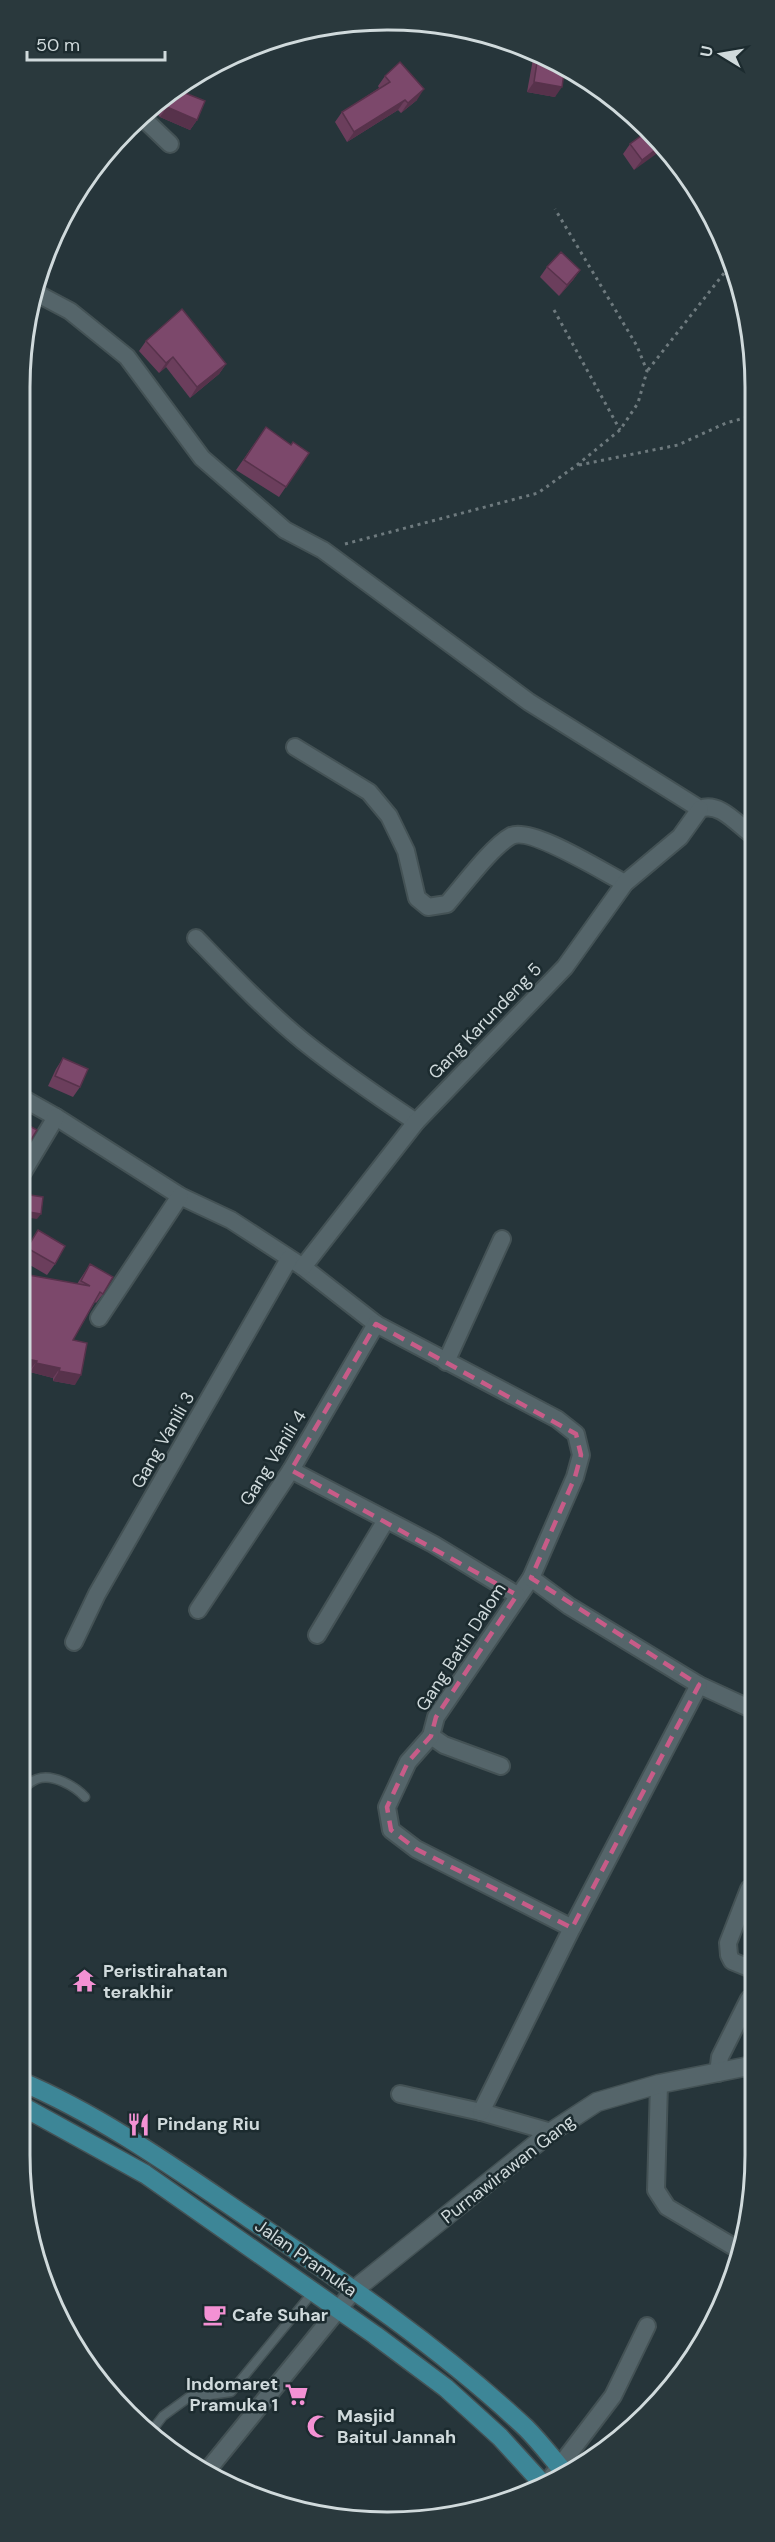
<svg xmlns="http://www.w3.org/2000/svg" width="775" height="2542" viewBox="0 0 775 2542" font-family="'DM Sans',sans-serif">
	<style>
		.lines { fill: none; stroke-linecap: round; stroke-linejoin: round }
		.service-casing { stroke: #445255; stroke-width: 11 }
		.minor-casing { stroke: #445255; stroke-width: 20 }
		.tertiary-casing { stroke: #445255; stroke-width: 21 }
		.primary-casing { stroke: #445255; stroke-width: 21 }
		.path { stroke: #6e7a7e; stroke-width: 3; stroke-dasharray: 3 4.5; stroke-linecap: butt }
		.service { stroke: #55656a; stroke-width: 8 }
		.minor { stroke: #55656a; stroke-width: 16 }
		.tertiary { stroke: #55656a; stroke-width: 18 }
		.primary { stroke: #3d8697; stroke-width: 18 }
		.wall { fill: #6b3e5c }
		.shaded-wall { fill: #57324b }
		.building { fill: #7c486b; stroke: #57324b; stroke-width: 1.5 }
		.marked { fill: none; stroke: #c75c88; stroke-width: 4.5; stroke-dasharray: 12 8; stroke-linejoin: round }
		.labels { text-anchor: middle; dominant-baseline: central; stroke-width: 5; stroke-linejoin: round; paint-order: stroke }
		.street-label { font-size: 18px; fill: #d0dadc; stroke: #1c2b2f }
		.poi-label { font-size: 18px; font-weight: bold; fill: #d0dadc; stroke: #1c2b2f; text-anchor: start }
		.rim { fill: none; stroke: #d0dadc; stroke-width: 3 }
	</style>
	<rect width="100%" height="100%" fill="#26353a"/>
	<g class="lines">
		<defs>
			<g id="service">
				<path d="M21,1790C25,1787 31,1781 37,1779C52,1773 75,1786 85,1797"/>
				<path d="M153,2429L163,2416L192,2395H210L231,2392L313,2292"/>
			</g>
			<g id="minor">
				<path d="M145,120L170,144"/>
				<path d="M36,293L70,311L127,357L202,458L285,530L323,550L529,702L700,809C719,801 737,824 751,834"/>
				<path d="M295,747L369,792L389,816L406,851L417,898L428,907L447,904C463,886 491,847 511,836C531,826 603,872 625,883"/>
				<path d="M196,938C230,973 265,1010 303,1041C339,1070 377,1096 416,1122"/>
				<path d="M24,1099L56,1117L180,1196L231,1220L303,1267L376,1324L557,1419L576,1434L581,1455L575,1477L531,1578L436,1717L431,1736L444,1745L501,1766"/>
				<path d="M23,1172L56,1117"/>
				<path d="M303,1267L416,1122L565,967L625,883L680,837L700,809"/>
				<path d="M99,1318L180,1196"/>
				<path d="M446,1362L502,1239"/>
				<path d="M291,1470L433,1544L517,1595"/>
				<path d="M531,1578L569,1606L699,1685L749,1708"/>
				<path d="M198,1610L291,1470L376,1324"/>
				<path d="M317,1635L386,1520"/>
				<path d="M74,1642L97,1594L289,1259"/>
				<path d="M431,1736L408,1762L387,1807L391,1830L416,1849L572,1928"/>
				<path d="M749,1968L732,1961L729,1955L728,1943L749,1889"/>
				<path d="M718,2073L720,2057L749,1999"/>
				<path d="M659,2084L656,2190L667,2207L739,2250"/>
				<path d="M400,2094L481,2112L551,2132"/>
				<path d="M481,2112L572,1928L699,1685"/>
				<path d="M207,2471L354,2290"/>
				<path d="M549,2480L613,2396L647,2326"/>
			</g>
			<path id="tertiary" d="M354,2290L551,2132L597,2102L659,2084L749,2066"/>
			<g id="primary">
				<path d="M20,2081C102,2116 176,2169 250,2219C345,2283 442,2349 526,2428C540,2442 552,2458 565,2473"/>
				<path d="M20,2105L145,2174L375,2335L446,2388L500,2437L542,2483"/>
			</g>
		</defs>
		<use href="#service" class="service-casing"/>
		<use href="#minor" class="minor-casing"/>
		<use href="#tertiary" class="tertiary-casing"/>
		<use href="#primary" class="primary-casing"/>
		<g class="path">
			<path d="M554,310L620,430"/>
			<path d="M648,370L732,263"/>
			<path d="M579,465L678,445L726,423L752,416"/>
			<path d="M345,544L538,493L577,465L620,430L638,403L647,371L637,346L555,209"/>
		</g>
		<use href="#service" class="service"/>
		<use href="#minor" class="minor"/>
		<use href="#tertiary" class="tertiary"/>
		<use href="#primary" class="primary"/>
	</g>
	<g class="wall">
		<path d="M535,55L565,66L555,97L527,92L533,59Z"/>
		<path d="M385,76L417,100L401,113L398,110L347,142L335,122L342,112L379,88L378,86Z"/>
		<path d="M177,88L197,120L190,130L160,117L154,111Z"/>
		<path d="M630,144L664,145L634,170L623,154Z"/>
		<path d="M547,267L580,270L573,280L559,296L540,277Z"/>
		<path d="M146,341L226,364L219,374L190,398L166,367L159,373L139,351Z"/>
		<path d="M266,427L291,445L309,453L279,497L236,470Z"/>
		<path d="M63,1058L80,1087L73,1097L48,1086L56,1069Z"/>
		<path d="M38,1230L55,1264L47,1275L23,1261V1253Z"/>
		<path d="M90,1264L103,1294L96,1303L95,1302L73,1340L75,1385L53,1381V1378L30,1372V1370L23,1369V1274L77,1284Z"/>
	</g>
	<g class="shaded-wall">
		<path d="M534,82L562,87L555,97L527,92Z"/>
		<path d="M424,89L417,100L401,113L408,103Z"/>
		<path d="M405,100L398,110L347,142L354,132Z"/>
		<path d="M167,107L197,120L190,130L160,117Z"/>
		<path d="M663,144L666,147L634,170L642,160Z"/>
		<path d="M580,270L573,280L559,296L567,285Z"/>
		<path d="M173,357L166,367L159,373L166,363Z"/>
		<path d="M226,364L219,374L190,398L197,387Z"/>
		<path d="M23,1211L41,1214L37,1219L23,1217Z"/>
		<path d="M23,1358L37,1361L30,1370L23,1369Z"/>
		<path d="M36,1363L60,1368L53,1378L30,1372Z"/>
		<path d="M59,1371L81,1375L75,1385L53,1381Z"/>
	</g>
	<g class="building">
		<path d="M538,56L565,66L562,87L534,82Z"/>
		<path d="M400,62L424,89L408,103L405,100L354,132L342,112L390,82L385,76Z"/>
		<path d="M177,88L180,91L205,101L197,120L167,107L162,102Z"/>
		<path d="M648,131L663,144L642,160L630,144Z"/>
		<path d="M561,252L580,270L567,285L547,267Z"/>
		<path d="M182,309L226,364L197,387L173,357L166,363L146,341Z"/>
		<path d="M266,427L291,445L293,442L309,453L286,487L244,460Z"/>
		<path d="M63,1058L88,1069L80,1087L55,1076Z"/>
		<path d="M24,1123L37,1130L23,1153Z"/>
		<path d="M23,1194L43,1197L41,1214L23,1211Z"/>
		<path d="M38,1230L65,1246L55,1264L27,1248Z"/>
		<path d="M90,1264L113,1277L103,1294L100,1292L73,1340L87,1343L81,1375L59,1371L60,1368L36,1363L37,1361L23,1358V1274L90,1286L81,1281Z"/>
	</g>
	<path class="marked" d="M376,1324L576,1434L581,1455L575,1477L531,1578L699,1685L572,1928L416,1849L391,1830L387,1807L408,1762L431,1736L436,1717L517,1595L291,1470Z"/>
	<defs>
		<symbol id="temple-bare" viewBox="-9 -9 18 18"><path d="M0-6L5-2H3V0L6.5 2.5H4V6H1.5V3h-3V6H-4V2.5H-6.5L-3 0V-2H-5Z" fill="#f491d4" stroke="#1c2b2f" stroke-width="2.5" paint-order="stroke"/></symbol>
		<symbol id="restaurant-bare" viewBox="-9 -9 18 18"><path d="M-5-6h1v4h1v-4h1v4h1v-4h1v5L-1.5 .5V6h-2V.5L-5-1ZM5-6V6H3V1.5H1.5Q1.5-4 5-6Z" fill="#f491d4" stroke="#1c2b2f" stroke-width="2.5" paint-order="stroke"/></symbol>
		<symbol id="cafe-bare" viewBox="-9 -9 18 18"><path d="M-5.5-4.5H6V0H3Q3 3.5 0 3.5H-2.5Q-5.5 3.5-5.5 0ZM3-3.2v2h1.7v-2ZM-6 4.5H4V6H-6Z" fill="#f491d4" stroke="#1c2b2f" stroke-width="2.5" paint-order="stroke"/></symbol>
		<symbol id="supermarket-bare" viewBox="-9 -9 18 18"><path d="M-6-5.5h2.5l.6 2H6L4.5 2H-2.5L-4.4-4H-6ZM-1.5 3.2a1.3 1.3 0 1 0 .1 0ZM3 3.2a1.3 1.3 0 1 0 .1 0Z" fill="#f491d4" stroke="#1c2b2f" stroke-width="2.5" paint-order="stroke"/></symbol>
		<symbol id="mosque-bare" viewBox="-9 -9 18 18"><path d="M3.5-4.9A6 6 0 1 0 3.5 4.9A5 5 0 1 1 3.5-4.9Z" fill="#f491d4" stroke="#1c2b2f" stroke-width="2.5" paint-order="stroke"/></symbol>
	</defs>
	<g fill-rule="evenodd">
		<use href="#temple-bare" x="68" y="1964" width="33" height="33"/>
		<use href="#restaurant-bare" x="122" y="2108" width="33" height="33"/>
		<use href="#cafe-bare" x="198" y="2298" width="33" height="33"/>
		<use href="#supermarket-bare" x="280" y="2378" width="33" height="33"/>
		<use href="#mosque-bare" x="302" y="2410" width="33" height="33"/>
	</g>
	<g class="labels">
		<g class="street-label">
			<text transform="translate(485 1021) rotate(-46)">Gang Karundeng 5</text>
			<text transform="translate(163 1440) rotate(-60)">Gang Vanili 3</text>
			<text transform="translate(273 1458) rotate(-58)">Gang Vanili 4</text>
			<text transform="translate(461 1647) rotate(-57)">Gang Batin Dalom</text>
			<text transform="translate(508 2169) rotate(-38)">Purnawirawan Gang</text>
			<text transform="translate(306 2258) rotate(35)">Jalan Pramuka</text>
		</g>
		<g class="poi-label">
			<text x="103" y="1971">Peristirahatan<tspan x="103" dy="21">terakhir</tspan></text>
			<text x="157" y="2124">Pindang Riu</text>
			<text x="232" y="2315">Cafe Suhar</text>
			<text x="278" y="2384" text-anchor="end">Indomaret<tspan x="278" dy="21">Pramuka 1</tspan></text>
			<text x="337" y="2416">Masjid<tspan x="337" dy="21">Baitul Jannah</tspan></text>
		</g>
	</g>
	<path d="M0 0H775V2542H0ZM387 30H388A357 357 0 0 1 745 387V2155A357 357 0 0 1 388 2512H387A357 357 0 0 1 30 2155V387A357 357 0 0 1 387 30Z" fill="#2a393d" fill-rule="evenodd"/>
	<path class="rim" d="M387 30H388A357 357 0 0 1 745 387V2155A357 357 0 0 1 388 2512H387A357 357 0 0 1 30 2155V387A357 357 0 0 1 387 30Z"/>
	<g transform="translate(721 54) rotate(281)" stroke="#1c2b2f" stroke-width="4.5" paint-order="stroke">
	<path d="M0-4.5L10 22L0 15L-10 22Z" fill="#d0dadc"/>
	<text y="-9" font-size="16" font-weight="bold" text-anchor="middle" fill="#d0dadc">U</text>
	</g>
	<path d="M27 51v9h138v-9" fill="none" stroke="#d0dadc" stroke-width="3"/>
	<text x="36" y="51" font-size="18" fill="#d0dadc" stroke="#1c2b2f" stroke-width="4.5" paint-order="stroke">50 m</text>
</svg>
